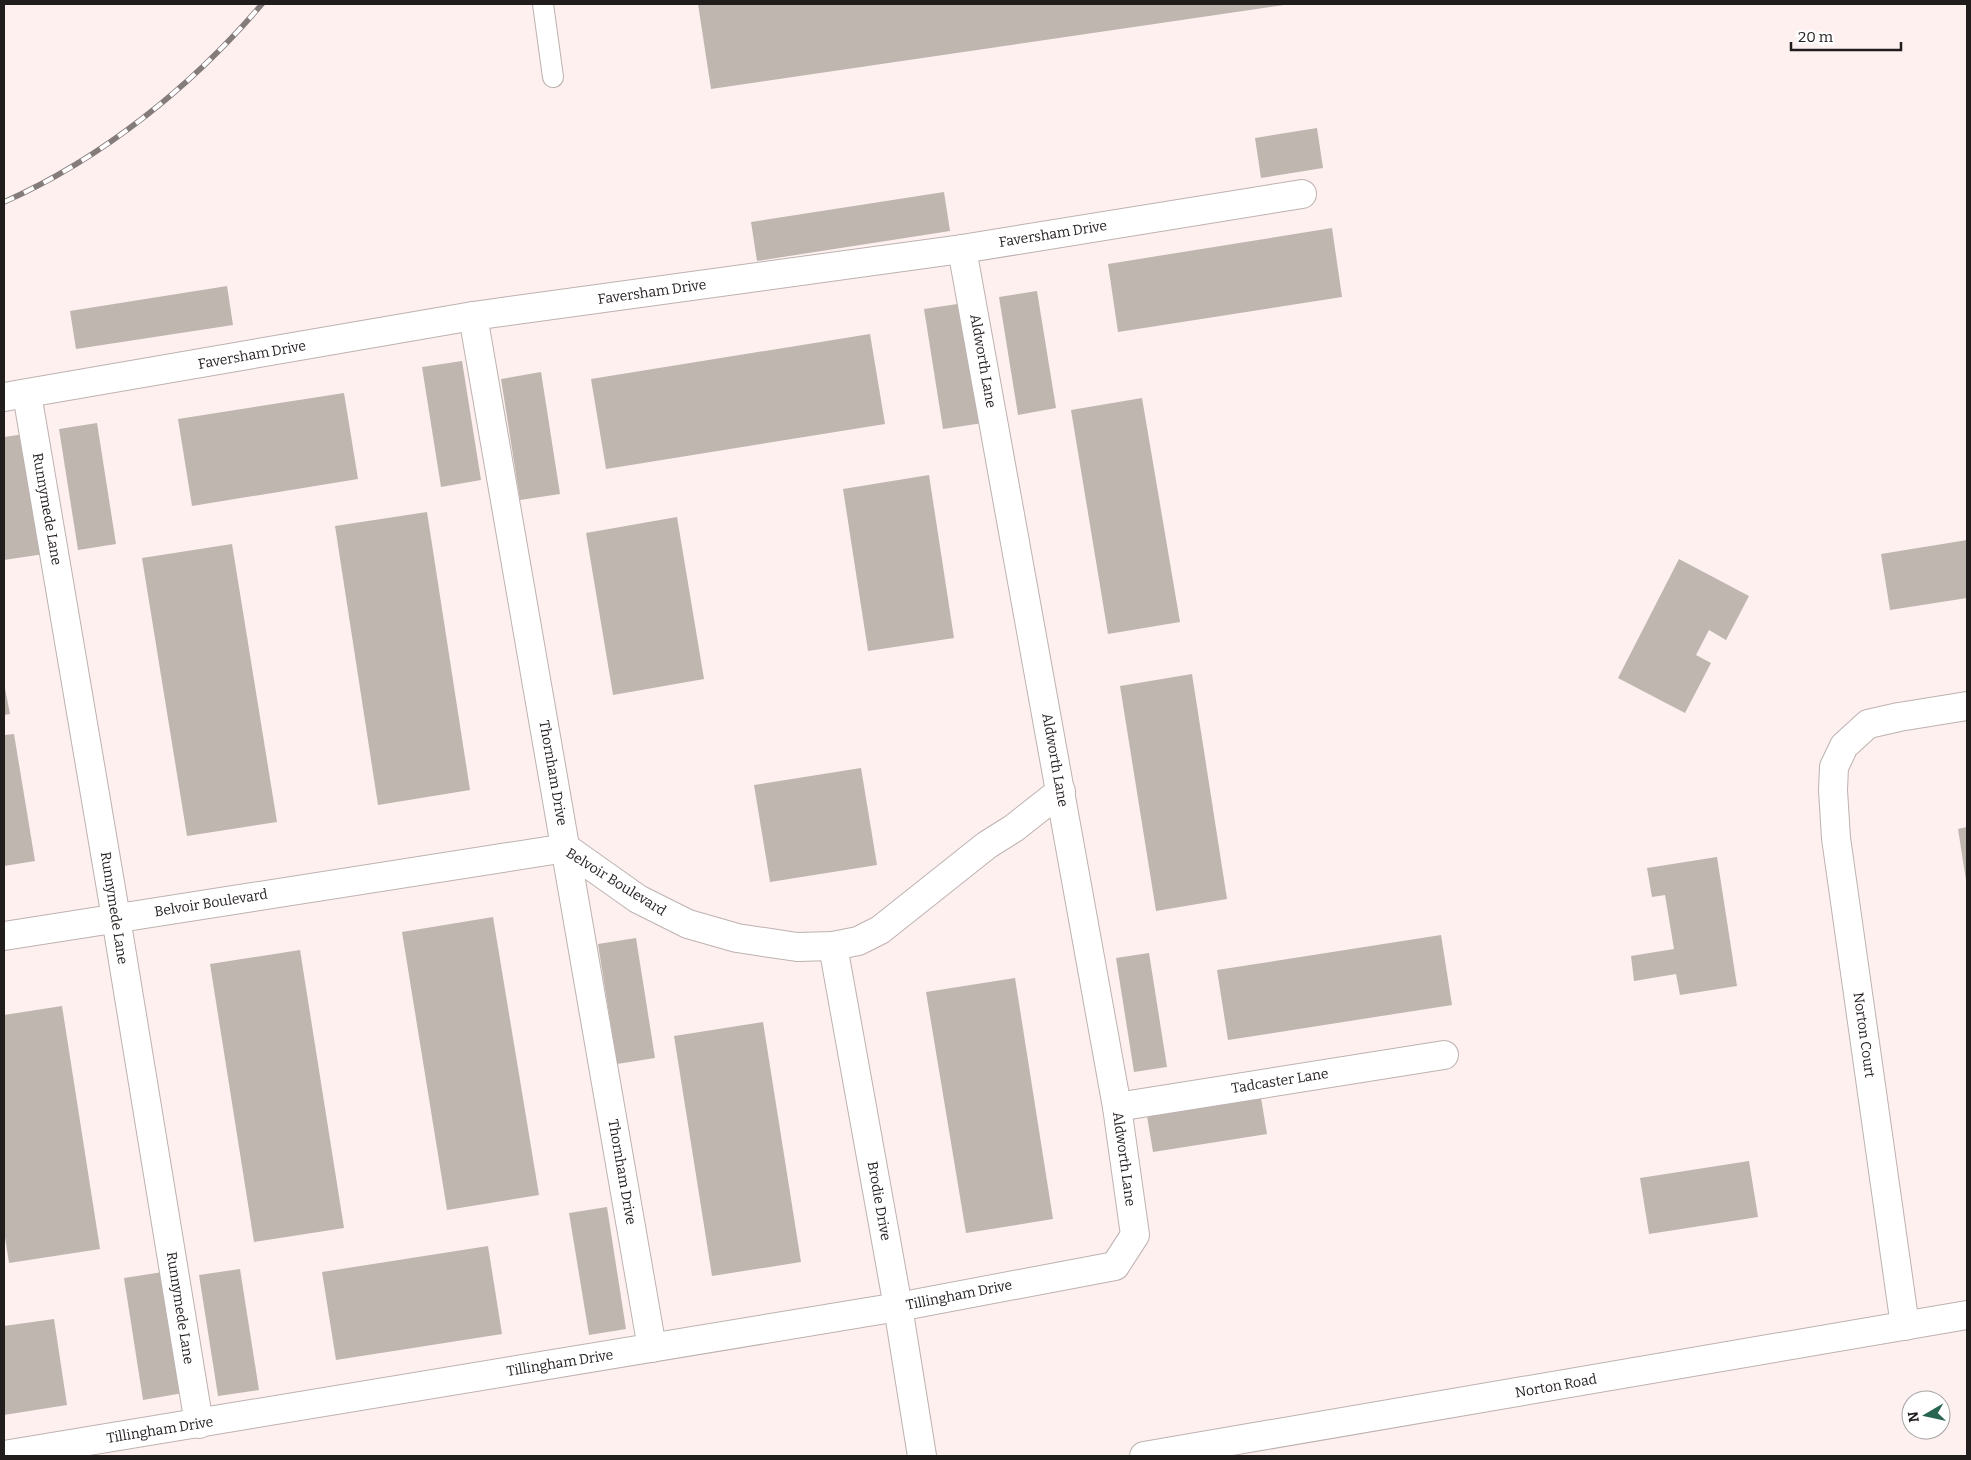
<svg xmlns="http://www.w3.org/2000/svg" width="1971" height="1460" viewBox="0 0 1971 1460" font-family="Bitter,serif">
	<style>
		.building { fill: #bfb6b0 }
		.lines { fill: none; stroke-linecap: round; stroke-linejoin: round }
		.lane-casing { stroke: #bdb2b0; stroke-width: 22 }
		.street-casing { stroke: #bdb2b0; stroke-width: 30 }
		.secondary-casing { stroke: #bdb2b0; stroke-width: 30 }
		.lane { stroke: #fff; stroke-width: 20 }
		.street { stroke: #fff; stroke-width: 28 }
		.secondary { stroke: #fff; stroke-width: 28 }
		.rail-casing { stroke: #847c7b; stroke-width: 5.5 }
		.rail { stroke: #fff; stroke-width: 4; stroke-dasharray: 11; stroke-linecap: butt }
		.labels { text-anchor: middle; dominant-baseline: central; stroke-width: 4.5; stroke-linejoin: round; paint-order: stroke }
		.street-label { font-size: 14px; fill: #211d1c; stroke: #fff }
	</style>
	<rect width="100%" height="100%" fill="#fdf0ef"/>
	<g class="building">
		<path d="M698,4H1284V5L711,89Z"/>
		<path d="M1317,128L1323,168L1261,178L1255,138Z"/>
		<path d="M944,192L950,231L757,261L751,222Z"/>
		<path d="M1332,228L1342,297L1118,332L1108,264Z"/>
		<path d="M227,286L233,325L76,349L70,311Z"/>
		<path d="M1037,291L1056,408L1018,415L999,297Z"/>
		<path d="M964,303L983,423L943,429L924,309Z"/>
		<path d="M870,334L885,424L606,469L591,379Z"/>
		<path d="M462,361L481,480L441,487L422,367Z"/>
		<path d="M541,372L560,494L520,500L501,379Z"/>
		<path d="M344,393L358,479L192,506L178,419Z"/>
		<path d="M1142,398L1180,622L1108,634L1071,410Z"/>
		<path d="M97,423L116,544L78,550L59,429Z"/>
		<path d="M25,434L44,554L4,560V437Z"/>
		<path d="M929,475L954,638L868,651L843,489Z"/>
		<path d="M427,512L470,790L378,805L335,526Z"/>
		<path d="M677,517L704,679L613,695L586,533Z"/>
		<path d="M1967,540V598L1890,610L1881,554Z"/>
		<path d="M232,544L277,822L187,836L142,558Z"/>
		<path d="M1679,559L1749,596L1726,640L1709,630L1696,655L1711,663L1685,713L1618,678Z"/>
		<path d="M1192,674L1227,899L1156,911L1120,686Z"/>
		<path d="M4,683L10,714L4,715Z"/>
		<path d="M14,734L35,861L4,866V735Z"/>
		<path d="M861,768L877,865L770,882L754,785Z"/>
		<path d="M1967,827V880H1966L1958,829Z"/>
		<path d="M1717,857L1737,986L1680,995L1676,974L1634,981L1631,956L1674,949L1665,895L1652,897L1647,868Z"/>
		<path d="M493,917L539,1195L447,1210L402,932Z"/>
		<path d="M1441,935L1452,1005L1228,1040L1217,970Z"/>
		<path d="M636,938L655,1058L617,1064L598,944Z"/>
		<path d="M300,950L344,1228L254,1242L210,964Z"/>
		<path d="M1149,953L1167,1067L1134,1072L1116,958Z"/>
		<path d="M1015,978L1053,1219L966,1233L926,992Z"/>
		<path d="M62,1006L100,1249L9,1263L4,1231V1015Z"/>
		<path d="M763,1022L801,1262L712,1276L674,1036Z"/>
		<path d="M1261,1098L1267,1134L1153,1152L1147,1116Z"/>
		<path d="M1749,1161L1758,1217L1649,1234L1640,1178Z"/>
		<path d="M607,1207L626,1329L589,1335L569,1213Z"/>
		<path d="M488,1246L502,1334L336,1360L322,1272Z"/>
		<path d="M240,1269L259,1390L218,1396L199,1275Z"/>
		<path d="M163,1272L183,1393L143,1400L124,1278Z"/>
		<path d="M54,1319L67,1405L4,1415V1326Z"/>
	</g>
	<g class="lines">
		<defs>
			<path id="lane" d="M543,4L553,77"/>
			<g id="street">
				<path d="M473,316L652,1348"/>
				<path d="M27,394L116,918L199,1424"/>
				<path d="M4,397L473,316L962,249L1302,194"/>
				<path d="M4,936L566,848L638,899L688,924L737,938L797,947L833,946L858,941L880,930L987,845L1014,828L1061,791"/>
				<path d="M833,946L898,1307L922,1456"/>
				<path d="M1117,1107L1444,1055"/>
				<path d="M1905,1326L1836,838L1833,790L1834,767L1844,746L1868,724L1899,717L1967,706"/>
				<path d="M4,1455L898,1307L1115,1266L1135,1235L1117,1107L962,249"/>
			</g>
			<path id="secondary" d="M1144,1456L1967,1315"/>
		</defs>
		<use href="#lane" class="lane-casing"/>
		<use href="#street" class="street-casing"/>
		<use href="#secondary" class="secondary-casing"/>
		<use href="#lane" class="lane"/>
		<use href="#street" class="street"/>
		<use href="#secondary" class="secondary"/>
		<defs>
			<path id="rail" d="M4,202C103,158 192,86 262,4"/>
		</defs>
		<use href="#rail" class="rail-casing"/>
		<use href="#rail" class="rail"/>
	</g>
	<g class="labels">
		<g class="street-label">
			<text transform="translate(1053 234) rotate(-9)">Faversham Drive</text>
			<text transform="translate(652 292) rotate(-8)">Faversham Drive</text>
			<text transform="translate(252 355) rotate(-10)">Faversham Drive</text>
			<text transform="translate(983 361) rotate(80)">Aldworth Lane</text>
			<text transform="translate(47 509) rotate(80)">Runnymede Lane</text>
			<text transform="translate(1055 760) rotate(80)">Aldworth Lane</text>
			<text transform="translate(553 773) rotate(80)">Thornham Drive</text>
			<text transform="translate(616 882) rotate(32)">Belvoir Boulevard</text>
			<text transform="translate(211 903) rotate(-9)">Belvoir Boulevard</text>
			<text transform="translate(114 908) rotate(81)">Runnymede Lane</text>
			<text transform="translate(1864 1035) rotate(82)">Norton Court</text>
			<text transform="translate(1280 1081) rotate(-9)">Tadcaster Lane</text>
			<text transform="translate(1124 1159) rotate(82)">Aldworth Lane</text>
			<text transform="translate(622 1172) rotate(80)">Thornham Drive</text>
			<text transform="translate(879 1201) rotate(80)">Brodie Drive</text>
			<text transform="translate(959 1295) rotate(-11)">Tillingham Drive</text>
			<text transform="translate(180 1308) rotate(81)">Runnymede Lane</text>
			<text transform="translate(560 1363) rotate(-9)">Tillingham Drive</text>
			<text transform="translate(1556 1386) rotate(-10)">Norton Road</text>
			<text transform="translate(160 1430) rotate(-9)">Tillingham Drive</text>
		</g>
	</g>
	<rect width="1971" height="1460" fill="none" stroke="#211d1c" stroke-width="10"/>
	<g transform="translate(1926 1415) rotate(261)"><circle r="24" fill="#ffffff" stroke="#a6a5a4"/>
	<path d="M0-4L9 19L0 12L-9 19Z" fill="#286652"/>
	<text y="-8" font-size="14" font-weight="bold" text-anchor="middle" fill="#211d1c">N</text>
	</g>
	<path d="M1791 42v8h110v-8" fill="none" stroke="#211d1c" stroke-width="2.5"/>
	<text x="1798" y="42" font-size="15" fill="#211d1c" stroke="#ffffff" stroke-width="4" paint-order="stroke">20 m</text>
</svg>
